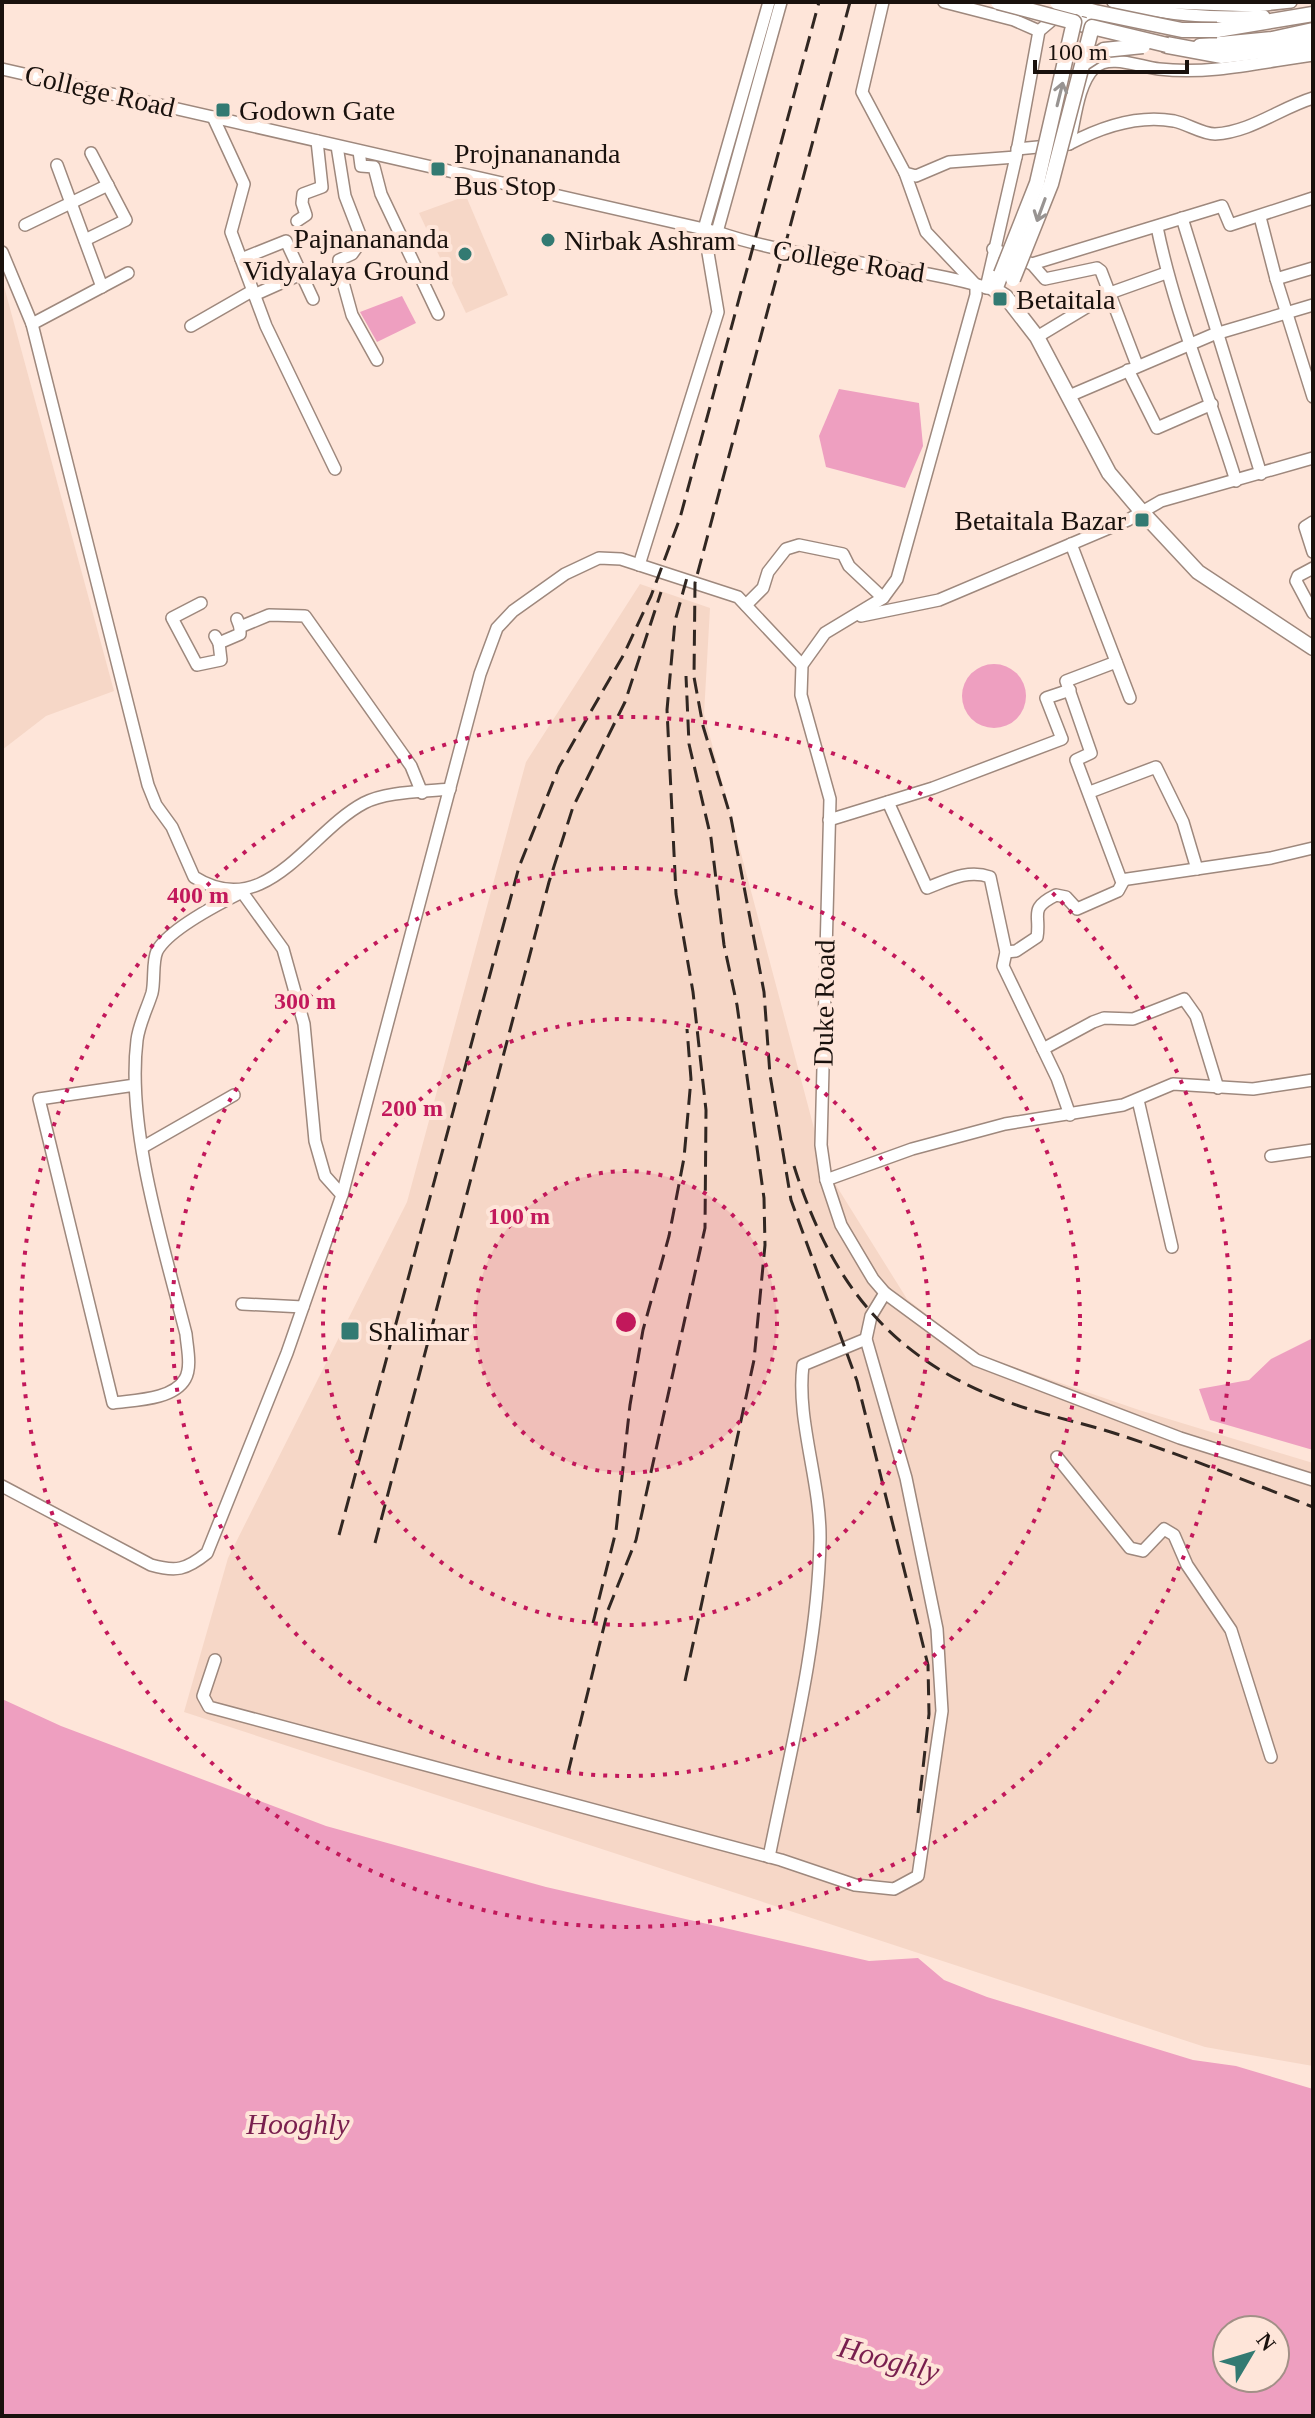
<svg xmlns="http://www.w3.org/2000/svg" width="1315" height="2418" viewBox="0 0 1315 2418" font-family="Georgia,serif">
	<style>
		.built { fill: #f6d7c7 }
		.water { fill: #ee9fc0; fill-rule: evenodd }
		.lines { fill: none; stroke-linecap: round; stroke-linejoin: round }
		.minor-casing { stroke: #9e887d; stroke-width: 14 }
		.major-casing { stroke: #9e887d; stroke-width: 17 }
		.highway-casing { stroke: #9e887d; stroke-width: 19 }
		.minor { stroke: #fff; stroke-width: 11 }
		.major { stroke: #fff; stroke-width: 14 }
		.highway { stroke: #fff; stroke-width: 16 }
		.rail { stroke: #312722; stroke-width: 3; stroke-dasharray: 16 8; stroke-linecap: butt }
		.major-bridge-casing { stroke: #9e887d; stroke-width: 17; stroke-linecap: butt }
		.major-bridge { stroke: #fff; stroke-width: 14 }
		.oneway { stroke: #989492 }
		.ring { fill: none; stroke: #c2185b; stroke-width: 4; stroke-dasharray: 4 8 }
		.poi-dot { fill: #337a72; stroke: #fee5d9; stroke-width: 3 }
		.labels { text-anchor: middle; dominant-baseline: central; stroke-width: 8; stroke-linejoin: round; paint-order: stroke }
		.street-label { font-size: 28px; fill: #19110d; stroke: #fee5d9 }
		.poi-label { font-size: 28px; fill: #19110d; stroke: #fee5d9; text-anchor: start }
		.water-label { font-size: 30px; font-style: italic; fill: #791f4e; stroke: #fee5d9 }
		.centre { fill: #c2185b; stroke: #fee5d9; stroke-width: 4 }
		.ring-label { font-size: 24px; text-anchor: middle; font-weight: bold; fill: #c2185b; stroke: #fee5d9; stroke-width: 8; stroke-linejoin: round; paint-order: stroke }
	</style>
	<rect width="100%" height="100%" fill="#fee5d9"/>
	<g class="built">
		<path d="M466,196L508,295L466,313L419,213Z"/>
		<path d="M2,279L114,691L46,716L2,750Z"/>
		<path d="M640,584L710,608L704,714L824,1166L907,1299L979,1355L1139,1410L1313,1463V2066L1205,2047L184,1712L228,1558L407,1202L526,762Z"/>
	</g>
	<g class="water">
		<path d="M402,296L416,323L377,342L360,312Z"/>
		<path d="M839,389L919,403L923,446L905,488L826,467L819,436Z"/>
		<circle cx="994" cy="696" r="32"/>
		<path d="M1313,1338V1450L1210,1420L1199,1389L1249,1380L1271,1359Z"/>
		<path d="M2,1699L61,1726L326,1826L546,1887L869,1961L918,1958L944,1980L987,1997L1193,2060L1236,2066L1313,2089V2416H2ZM1275,2330V2378H1227V2330Z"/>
	</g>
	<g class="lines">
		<defs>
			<g id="minor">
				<path d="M883,2L862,92L905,173L916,176L949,162L1016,157"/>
				<path d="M944,2L1014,20L1039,31"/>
				<path d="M1113,2C1163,15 1213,19 1264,16"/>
				<path d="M1147,2L1255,6L1291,2"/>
				<path d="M2,69L717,232C807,263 904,262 995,290"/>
				<path d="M213,117L244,184L231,232L266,326L335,469"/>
				<path d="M1069,144C1101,127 1137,114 1174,121C1188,124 1202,134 1215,134C1251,132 1280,108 1313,98"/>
				<path d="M337,146L345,196L362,240L352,254L339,260V268L352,315L377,360"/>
				<path d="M1017,149L1069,144C1075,123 1077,85 1094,68C1109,53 1140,67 1159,69C1211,75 1262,62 1313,55"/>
				<path d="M359,151L361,166L374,167L381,194L438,314"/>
				<path d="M57,165L102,287"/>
				<path d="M905,173L926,232L976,285V295L897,579L883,598L825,633L802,665L801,695L830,799L821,1145L826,1180L841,1225L873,1279L885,1293L976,1360L1180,1438L1313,1480"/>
				<path d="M1260,217L1276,279"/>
				<path d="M1182,218L1261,474"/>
				<path d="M297,221L306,215L302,203L303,194L322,187L317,141"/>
				<path d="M25,225L108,185"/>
				<path d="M1157,227C1175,315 1210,396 1236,481"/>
				<path d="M717,232L781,2"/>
				<path d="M85,240L126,220L91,153"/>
				<path d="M993,249L1032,264L1222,206L1230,225L1313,198"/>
				<path d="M2,252L32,324L148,785L156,805L172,827L194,877C266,923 309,832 364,803C387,791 424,792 450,789"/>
				<path d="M241,259L286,241L313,299"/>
				<path d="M1032,264L1045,279L1097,268L1101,271L1137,365"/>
				<path d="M1313,268L1276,279L1313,397"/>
				<path d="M986,288L1016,157L1039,31L1058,15"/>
				<path d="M254,295L301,274"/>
				<path d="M32,324L128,273"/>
				<path d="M191,326L252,291"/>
				<path d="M1037,337L1110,293L1166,273"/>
				<path d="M1128,370L1157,428L1212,404"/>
				<path d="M1069,396L1212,335L1313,305"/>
				<path d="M1313,522L1305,527L1313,552"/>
				<path d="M1071,544L1130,698"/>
				<path d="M639,565L718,312L704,229L769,2"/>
				<path d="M1313,568L1298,576L1296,581L1313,613"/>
				<path d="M201,603L172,618L197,665L221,660L219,643"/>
				<path d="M746,605L763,588L768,572L786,549L799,545L843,554L849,566L883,598"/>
				<path d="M861,616L939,600L1128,520L1161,501L1313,458"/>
				<path d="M237,619L240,627L269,615L305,616L411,766L422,793"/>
				<path d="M215,636L219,643L240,634V627"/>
				<path d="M1116,662L1066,681L1091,753L1076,760L1121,880L1271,858L1313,848"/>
				<path d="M1090,792L1156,767L1183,822L1197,869"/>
				<path d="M888,802L927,888C948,880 968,869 990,877L1006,952L1003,966L1057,1078L1070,1115"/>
				<path d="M829,820L933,788L1062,739L1046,698L1070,690"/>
				<path d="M1006,952L1016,951L1037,937C1041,914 1028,909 1056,895L1066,897L1077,909L1118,891L1124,880"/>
				<path d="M1043,1049L1093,1022L1104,1018L1133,1019L1184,999L1196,1016L1218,1088"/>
				<path d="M135,1085L39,1099L113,1403C134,1400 173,1400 185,1379C192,1367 187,1347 186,1334C164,1247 126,1129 137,1040C139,1024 147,1009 152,993C155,981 152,962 157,951C169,929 220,903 242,892L283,949L304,1024L315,1141L325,1176L342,1195"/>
				<path d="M1138,1100L1172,1247"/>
				<path d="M143,1147L234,1095"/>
				<path d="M1271,1156L1313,1150"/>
				<path d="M826,1180L912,1149L1005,1124L1123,1105L1173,1084L1253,1089L1313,1080"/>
				<path d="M242,1304L303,1307"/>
				<path d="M1057,1457L1130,1548L1143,1551L1164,1529L1174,1535L1187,1565L1231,1630L1271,1757"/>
				<path d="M2,1486L151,1565C176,1572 186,1570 207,1553L287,1353L342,1195L480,674L497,628L513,611L565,574L599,558L621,559L738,597L802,665"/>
				<path d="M215,1660L203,1696L209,1707L781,1860L855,1885L894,1889L918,1876L942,1711L937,1629L906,1478L866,1339L871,1316L885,1293"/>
				<path d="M769,1857C790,1752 818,1647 820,1540C821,1482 796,1420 803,1365L866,1339"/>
			</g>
			<g id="major">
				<path d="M1076,7L1095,12L1092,27L1074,22Z"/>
				<path d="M1217,30L1313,14"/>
				<path d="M1200,46L1272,39L1313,30"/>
				<path d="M1001,274L995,290L1006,297L1037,337L1109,473L1142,512L1198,572L1313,648"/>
			</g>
			<path id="highway" d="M1167,45L1221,55L1313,44"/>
		</defs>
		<use href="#minor" class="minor-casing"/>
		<use href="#major" class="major-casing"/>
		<use href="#highway" class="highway-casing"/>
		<use href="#minor" class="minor"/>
		<use href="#major" class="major"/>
		<use href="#highway" class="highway"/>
		<g class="rail">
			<path d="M850,2L695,583L694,677L703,726L731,818L764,992L770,1075L791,1200L857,1381L928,1665L929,1714L918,1813"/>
			<path d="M794,1166C830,1280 888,1357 1003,1400C1041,1415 1081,1422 1120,1435C1185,1456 1249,1482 1313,1507"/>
			<path d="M339,1535L519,867L559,767L624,654L651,596L680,518L819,2"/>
			<path d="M375,1543L549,882L573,807L625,702L661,592"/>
			<path d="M593,1623L616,1531L630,1405L643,1330L669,1236L684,1158L691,1079L687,1029"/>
			<path d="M685,1681L754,1360L765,1245L764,1198L737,1005L724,945L711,838L689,744L686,676"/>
			<path d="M568,1773L608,1610L636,1540L705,1228L706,1110L693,992L676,894L667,710L675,621L688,574"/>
		</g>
		<defs>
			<g id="major-bridge">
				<path d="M998,2L1074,22L1037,183L1001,274"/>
				<path d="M1057,2L1076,7"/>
				<path d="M1095,12L1182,30H1217"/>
				<path d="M1084,63L1104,50L1143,46"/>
				<path d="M1013,279L1051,184L1092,27L1167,45"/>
			</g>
		</defs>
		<use href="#major-bridge" class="major-bridge-casing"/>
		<use href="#major-bridge" class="major-bridge"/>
	</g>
	<defs><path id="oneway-shaft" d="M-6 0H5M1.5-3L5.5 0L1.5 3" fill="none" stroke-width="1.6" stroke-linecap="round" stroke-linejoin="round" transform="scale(2)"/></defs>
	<g class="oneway">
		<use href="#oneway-shaft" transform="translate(1060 94) rotate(-76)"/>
		<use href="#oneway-shaft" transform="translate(1041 210) rotate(110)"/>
	</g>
	<circle cx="626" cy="1322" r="151" fill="#c2185b" fill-opacity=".12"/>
	<g class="ring">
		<circle cx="626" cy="1322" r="151"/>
		<circle cx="626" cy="1322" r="303"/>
		<circle cx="626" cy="1322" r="454"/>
		<circle cx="626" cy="1322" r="605"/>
	</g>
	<g class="poi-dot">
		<rect x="215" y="102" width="16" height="16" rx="4"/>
		<rect x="430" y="161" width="16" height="16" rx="4"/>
		<circle cx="548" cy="240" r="8"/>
		<circle cx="465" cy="254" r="8"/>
		<rect x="992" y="291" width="16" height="16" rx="4"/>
		<rect x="1134" y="512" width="16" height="16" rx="4"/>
		<rect x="340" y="1321" width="20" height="20" rx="4"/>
	</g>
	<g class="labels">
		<g class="street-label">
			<text transform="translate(100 91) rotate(13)">College Road</text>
			<text transform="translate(849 261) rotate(9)">College Road</text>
			<text transform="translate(824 1003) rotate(-89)">Duke Road</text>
		</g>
		<g class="poi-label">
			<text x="239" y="110">Godown Gate</text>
			<text x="454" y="153">Projnanananda<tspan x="454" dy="32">Bus Stop</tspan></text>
			<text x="449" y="238" text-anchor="end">Pajnanananda<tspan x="449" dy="32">Vidyalaya Ground</tspan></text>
			<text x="564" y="240">Nirbak Ashram</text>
			<text x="1016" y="299">Betaitala</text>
			<text x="1126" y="520" text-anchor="end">Betaitala Bazar</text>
			<text x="368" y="1331">Shalimar</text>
		</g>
		<g class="water-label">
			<text x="298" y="2123">Hooghly</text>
			<text transform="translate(889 2359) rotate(15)">Hooghly</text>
		</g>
	</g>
	<circle cx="626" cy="1322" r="12" class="centre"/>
	<g class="ring-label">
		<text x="198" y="903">400 m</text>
		<text x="305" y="1009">300 m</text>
		<text x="412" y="1116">200 m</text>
		<text x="519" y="1224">100 m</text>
	</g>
	<rect width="1315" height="2418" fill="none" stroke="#19110d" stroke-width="8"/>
	<g transform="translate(1251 2354) rotate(52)"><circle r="38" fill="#fee5d9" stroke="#a29087" stroke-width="2"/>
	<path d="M0-6L14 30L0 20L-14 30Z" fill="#337a72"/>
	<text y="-12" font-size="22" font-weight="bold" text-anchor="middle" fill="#19110d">N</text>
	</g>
	<path d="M1035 60v12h152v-12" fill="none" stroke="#19110d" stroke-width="4"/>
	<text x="1047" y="60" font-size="24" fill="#19110d" stroke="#fee5d9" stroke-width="6" paint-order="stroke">100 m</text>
</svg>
